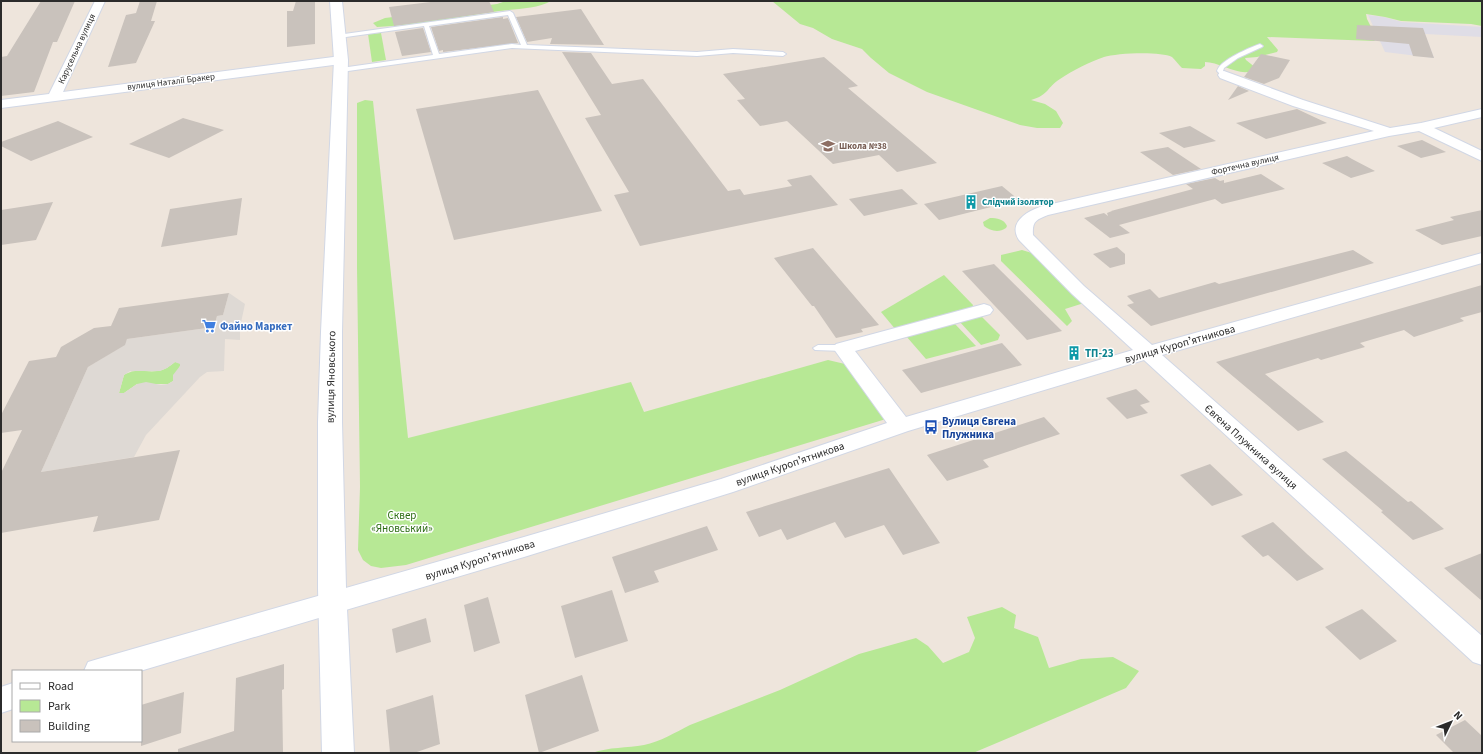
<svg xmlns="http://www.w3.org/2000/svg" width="1483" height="754" viewBox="0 0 1483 754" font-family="'Source Sans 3',sans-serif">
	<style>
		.industrial { fill: #dfdde6 }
		.green { fill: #b7e895 }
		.plaza { fill: #ded9d4; fill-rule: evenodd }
		.building { fill: #c9c2bc }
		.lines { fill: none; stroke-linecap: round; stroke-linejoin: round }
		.lane-casing { stroke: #d1d7e5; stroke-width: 2 }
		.street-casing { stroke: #d1d7e5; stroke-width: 2 }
		.secondary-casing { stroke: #d1d7e5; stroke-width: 2 }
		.lane { fill: #fff; fill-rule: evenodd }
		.street { fill: #fff; fill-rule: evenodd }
		.secondary { fill: #fff; fill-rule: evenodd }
		.labels { text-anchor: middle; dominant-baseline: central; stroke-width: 3; stroke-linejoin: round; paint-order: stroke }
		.far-street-label { font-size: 9px; fill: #2b2b2b; stroke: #fff }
		.far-education-label { font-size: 9px; font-weight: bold; fill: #785e54; stroke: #fff; text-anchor: start }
		.far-culture-label { font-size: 9px; font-weight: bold; fill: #0d838f; stroke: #fff; text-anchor: start }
		.shop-label { font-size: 11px; font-weight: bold; fill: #366cbe; stroke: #fff; text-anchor: start }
		.street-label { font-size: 11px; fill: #2b2b2b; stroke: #fff }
		.culture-label { font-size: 11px; font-weight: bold; fill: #0d838f; stroke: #fff; text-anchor: start }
		.transit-label { font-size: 11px; font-weight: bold; fill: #164399; stroke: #fff; text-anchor: start }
		.park-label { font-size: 11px; fill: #2e6e15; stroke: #fff }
	</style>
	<rect width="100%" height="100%" fill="#eee5dc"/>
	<path class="industrial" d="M1368,15L1384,17L1402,22L1482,27V37L1425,34L1434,58L1385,52Z"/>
	<g class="green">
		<path d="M506,1H551C537,9 515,9 499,11C459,17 417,25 377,27L373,23L385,18L497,4Z"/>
		<path d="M772,1H1482V26L1471,24L1401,21L1385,17L1366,14L1367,19L1377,39L1374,41L1267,37L1278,50L1277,52L1257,57L1245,58L1246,60L1256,68C1244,80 1221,62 1205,62V66L1201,69L1182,68C1179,65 1175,60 1172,57C1161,51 1116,53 1104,57C1090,62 1073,70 1060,79C1047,87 1049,95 1031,100L1045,104L1056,111L1063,123L1060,128H1037L1020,125L927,92L889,73L871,58L862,49L832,39L813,28L800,24Z"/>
		<path d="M381,33L386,60L372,62L368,34Z"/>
		<path d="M365,100L373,101L408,438L631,382L644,412L828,360L845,364L886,419L406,565L381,568L371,566L363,560L358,550L360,487L357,268V103Z"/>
		<path d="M990,218C997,218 1004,219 1007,226L1006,228C999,233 990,231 984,226L983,222Z"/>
		<path d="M1022,250L1035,254L1084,303L1065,309L1072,321L1067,326L1001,261V255Z"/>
		<path d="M944,275L973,305L971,310L896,330L881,312Z"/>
		<path d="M977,316L982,317L1000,335L998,340L981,345L959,321Z"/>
		<path d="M954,323L976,346L926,359L906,336Z"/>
		<path d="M175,362L180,363V366L173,381L168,384H137L124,393H119L124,375C137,367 144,373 158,371C165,370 170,366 175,362Z"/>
		<path d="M1002,607L1016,615L1014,628L1038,637L1049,668L1081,659L1113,657L1139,671L1126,688L973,753H592C609,747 627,748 644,745C660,742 676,732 690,725L780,690L859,654L916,638L928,646L943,663L969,652L975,638L967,617Z"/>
	</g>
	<path class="plaza" d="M229,293L245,304L240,327V340L225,339L224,371L207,372L200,377L146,435L134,457L41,472L88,367L124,345L127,339L214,327L217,316L223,315ZM175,362L180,364V366L173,375V381L168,384L161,385L146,382L137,384L124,393H119L124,375L130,371H160L167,368Z"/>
	<g class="building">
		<path d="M41,1H75L57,42H53L34,92L1,96V57L7,56Z"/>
		<path d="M140,1H157L151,21H155L136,63L108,67L126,15L136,13Z"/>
		<path d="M296,1H315V44L287,47V11H293Z"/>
		<path d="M439,1H489L494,12L394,26L389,7Z"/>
		<path d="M581,9L604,45L550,44L552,38L527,42L516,17Z"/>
		<path d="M503,17V19L508,18L518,43L443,52V50L439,51L431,27Z"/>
		<path d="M1357,25L1423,28L1434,58L1413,56L1409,44L1356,39Z"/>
		<path d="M423,28L431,52L402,56L395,32Z"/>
		<path d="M562,52L591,53L612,84L643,79L728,191L740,189L744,195L792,186L787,180L811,175L838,205L640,246L614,195L629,192L585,118L601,115Z"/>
		<path d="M1261,54L1290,60L1279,78L1264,84L1244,77Z"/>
		<path d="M824,57L858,86L848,88L937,163L897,172L879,155L833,164L787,121L760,126L737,100L745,99L723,74Z"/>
		<path d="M1238,86L1249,91L1228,100Z"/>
		<path d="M538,90L602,211L454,240L416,109Z"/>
		<path d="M1297,109L1327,123L1266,139L1236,123Z"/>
		<path d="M183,118L224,130L169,158L129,144Z"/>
		<path d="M58,121L93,137L31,161L1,146V142Z"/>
		<path d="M1190,126L1216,141L1184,148L1159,133Z"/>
		<path d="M1422,140L1446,152L1421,158L1397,146Z"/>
		<path d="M1168,147L1201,169L1173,175L1140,152Z"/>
		<path d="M1347,156L1352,159L1375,171L1351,178L1322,163Z"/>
		<path d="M1261,174L1285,189L1222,204L1215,199L1119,225L1130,233L1110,238L1084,218L1104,213L1108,216L1107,213L1112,211H1111L1193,189L1186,184L1215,178L1220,181L1224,180V183Z"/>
		<path d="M1002,186L1019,200L939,220L924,204Z"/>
		<path d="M902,189L918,204L864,216L849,199Z"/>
		<path d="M242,198L237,235L161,247L170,209Z"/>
		<path d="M53,202L36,240L1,245V210Z"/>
		<path d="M1482,210V236L1442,245L1415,230L1454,220L1450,217Z"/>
		<path d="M1117,247L1125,254V264L1110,268L1093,254Z"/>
		<path d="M813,248L879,325L861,329L863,332L836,338L814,306H812L774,258Z"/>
		<path d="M1353,250L1374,263L1151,326L1127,305L1134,303L1127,296L1150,289L1159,298L1215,282L1219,284Z"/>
		<path d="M994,264L1062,331L1027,340L962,271Z"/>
		<path d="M1482,285V312L1460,318L1464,321L1414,337L1404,330L1360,343L1365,347L1321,360L1318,358L1265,374L1324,422L1298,431L1216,362Z"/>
		<path d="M229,293L223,315L217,316L214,327L127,339L125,345L88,367L41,472L180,450L159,520L93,532L98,516L1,533V473L22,430L1,433V415L29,361L56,357L61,347L94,328L111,326L119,308Z"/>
		<path d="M1002,343L1022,365L921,393L902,370Z"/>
		<path d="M1136,389L1150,402L1140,405L1148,413L1127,419L1106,398Z"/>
		<path d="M1044,417L1060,434L983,460L989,467L947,481L927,455Z"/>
		<path d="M1346,451L1408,502L1411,501L1444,529L1413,540L1381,512L1383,511L1322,459Z"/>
		<path d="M1210,464L1243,495L1212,506L1180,475Z"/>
		<path d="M889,468L940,543L903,555L884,525L845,538L835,522L787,540L781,529L759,537L746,512Z"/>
		<path d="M1273,522L1307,554L1324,569L1297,581L1268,555L1263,557L1241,536Z"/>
		<path d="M707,526L718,550L654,571L659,582L625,593L612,557Z"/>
		<path d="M1482,553V601L1444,568Z"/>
		<path d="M612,590L628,641L575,658L561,606Z"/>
		<path d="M488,597L500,643L474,652L464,605Z"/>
		<path d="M1362,609L1397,641L1360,660L1325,627Z"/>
		<path d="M426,618L431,642L396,653L392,629Z"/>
		<path d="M284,664V689L282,690L283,753H178V749L234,731L236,678Z"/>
		<path d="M582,675L599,731L539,753L525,695Z"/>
		<path d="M184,692L181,733L141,746V705Z"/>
		<path d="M433,695L440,744L414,753H390L386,710Z"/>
		<path d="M1465,720L1482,736V753H1454L1436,735Z"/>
	</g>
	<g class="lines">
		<defs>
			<g id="lane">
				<path d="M510,11L513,13L527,45L697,52L733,49L783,52L786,54L783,56L733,53L697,56L512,48L341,72L338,70L341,68L433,55L424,26L339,38L337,37V35ZM508,15L521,45L512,44L439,54L429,26Z"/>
				<path d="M1260,44L1263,46L1262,47L1238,58L1224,68L1223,71L1227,75L1226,76H1222L1217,71C1220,60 1249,48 1260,44Z"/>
				<path d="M818,345H843L848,348L843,351L815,350L813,348Z"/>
			</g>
			<g id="street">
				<path d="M95,1H105L63,92L341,56L345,57L347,60L345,63L341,64L1,108V100L49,94Z"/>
				<path d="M1224,71L1303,100L1390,128L1421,123L1482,109V117L1434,128L1482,151V161L1419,131L1389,136L1048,215C1036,220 1032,221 1033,235L1084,286L1152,345L1482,253V263L1162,355L1482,636V665L1473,662L1144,360L908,431L733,492L524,557L140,671H84L88,662L98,659L524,537L721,479L887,423L836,352L833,348L836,344L984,304L990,306L993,310L990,314L855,351L906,417L1133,350L1072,294L1019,240C1007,222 1029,210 1043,206L1374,131L1293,106L1220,78L1218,75L1220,72Z"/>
				<path d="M13,683V709L1,713V687Z"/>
			</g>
			<path id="secondary" d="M330,1H342L348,60L342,332V422L346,588L354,753H322L318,588V422L321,332L334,60Z"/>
		</defs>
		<use href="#lane" class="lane-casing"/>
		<use href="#street" class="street-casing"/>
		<use href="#secondary" class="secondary-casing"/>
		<use href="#lane" class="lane"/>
		<use href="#street" class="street"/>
		<use href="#secondary" class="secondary"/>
	</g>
	<defs>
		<symbol id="school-bare" viewBox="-9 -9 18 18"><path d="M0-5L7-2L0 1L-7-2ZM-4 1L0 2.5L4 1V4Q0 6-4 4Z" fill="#8d6e63" stroke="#fff" stroke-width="2.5" paint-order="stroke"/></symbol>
		<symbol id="building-bare" viewBox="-9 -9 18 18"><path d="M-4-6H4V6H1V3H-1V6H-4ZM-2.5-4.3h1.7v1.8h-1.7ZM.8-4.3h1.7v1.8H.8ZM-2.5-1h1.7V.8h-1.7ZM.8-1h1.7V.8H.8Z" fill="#0f9aa8" stroke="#fff" stroke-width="2.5" paint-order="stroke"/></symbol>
		<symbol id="supermarket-bare" viewBox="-9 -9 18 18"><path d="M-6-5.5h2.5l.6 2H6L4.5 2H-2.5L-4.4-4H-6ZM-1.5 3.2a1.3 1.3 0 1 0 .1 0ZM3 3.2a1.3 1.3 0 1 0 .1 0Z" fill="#3f7fe0" stroke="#fff" stroke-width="2.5" paint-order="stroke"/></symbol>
		<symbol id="bus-bare" viewBox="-9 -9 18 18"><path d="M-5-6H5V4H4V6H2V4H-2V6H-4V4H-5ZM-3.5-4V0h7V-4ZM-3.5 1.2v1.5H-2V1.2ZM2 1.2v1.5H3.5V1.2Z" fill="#1a4fb4" stroke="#fff" stroke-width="2.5" paint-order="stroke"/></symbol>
	</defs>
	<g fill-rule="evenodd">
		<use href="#school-bare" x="818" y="136" width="20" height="20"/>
		<use href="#building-bare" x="961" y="192" width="20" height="20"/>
		<use href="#supermarket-bare" x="199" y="316" width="20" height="20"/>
		<use href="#building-bare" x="1064" y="343" width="20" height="20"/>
		<use href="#bus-bare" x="921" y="417" width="20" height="20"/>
	</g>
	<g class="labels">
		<g class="far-street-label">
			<text transform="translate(77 49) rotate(-65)">Карусельна вулиця</text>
			<text transform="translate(171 82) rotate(-7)">вулиця Наталії Бракер</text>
			<text transform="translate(1245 165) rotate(-13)">Фортечна вулиця</text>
		</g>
		<g class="far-education-label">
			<text x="839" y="146">Школа №38</text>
		</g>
		<g class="far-culture-label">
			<text x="982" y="202">Слідчий ізолятор</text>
		</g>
		<g class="shop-label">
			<text x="220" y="326">Файно Маркет</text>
		</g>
		<g class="street-label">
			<text transform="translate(1180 344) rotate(-16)">вулиця Куропʼятникова</text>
			<text transform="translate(331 377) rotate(-89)">вулиця Яновського</text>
			<text transform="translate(1251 447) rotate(42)">Євгена Плужника вулиця</text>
			<text transform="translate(790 464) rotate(-19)">вулиця Куропʼятникова</text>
			<text transform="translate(480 560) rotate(-17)">вулиця Куропʼятникова</text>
		</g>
		<g class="culture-label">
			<text x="1085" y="353">ТП-23</text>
		</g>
		<g class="transit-label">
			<text x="942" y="421">Вулиця Євгена<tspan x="942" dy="13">Плужника</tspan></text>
		</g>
		<g class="park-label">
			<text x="402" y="515">Сквер<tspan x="402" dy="13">«Яновський»</tspan></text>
		</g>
	</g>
	<rect width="1483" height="754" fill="none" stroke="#2b2b2b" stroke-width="4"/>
	<rect x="12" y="670" width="130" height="72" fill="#ffffff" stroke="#aaaaaa"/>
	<rect x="20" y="683" width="20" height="6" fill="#ffffff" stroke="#aaaaaa"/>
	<text x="48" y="690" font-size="12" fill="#2b2b2b">Road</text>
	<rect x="20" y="700" width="20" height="12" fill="#b7e895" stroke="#aaaaaa"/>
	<text x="48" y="710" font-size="12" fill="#2b2b2b">Park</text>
	<rect x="20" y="720" width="20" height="12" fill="#c9c2bc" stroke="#aaaaaa"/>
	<text x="48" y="730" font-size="12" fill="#2b2b2b">Building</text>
	<g transform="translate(1451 722) rotate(47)" stroke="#ffffff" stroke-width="3" paint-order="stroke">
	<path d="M0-3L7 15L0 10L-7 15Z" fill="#2b2b2b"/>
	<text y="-6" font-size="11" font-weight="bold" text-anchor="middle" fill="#2b2b2b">N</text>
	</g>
</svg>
